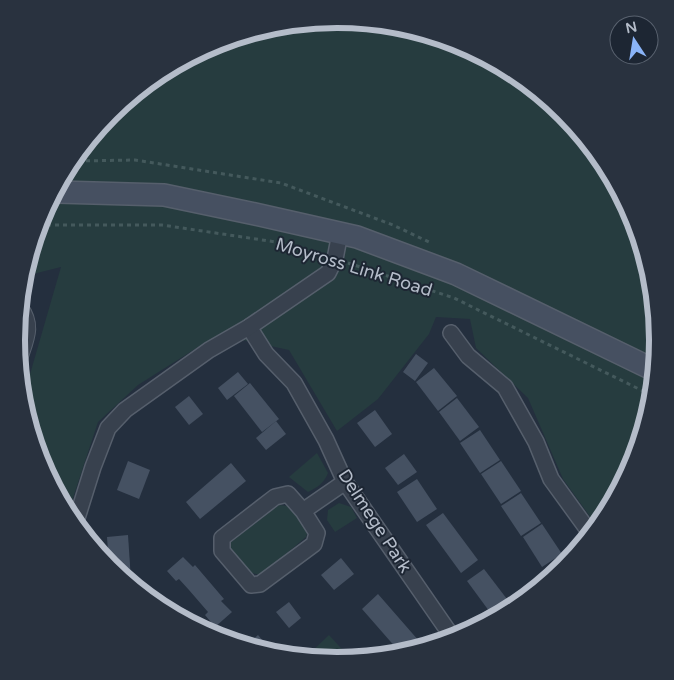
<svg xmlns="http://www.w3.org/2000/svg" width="674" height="680" viewBox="0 0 674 680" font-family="'Varela Round',sans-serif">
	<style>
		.green { fill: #263c3f }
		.building { fill: #455162 }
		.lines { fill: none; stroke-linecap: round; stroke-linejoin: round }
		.lane-casing { stroke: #565f6c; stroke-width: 10 }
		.street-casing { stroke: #565f6c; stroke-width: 18 }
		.secondary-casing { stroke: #565f6c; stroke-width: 24 }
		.path { stroke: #44595c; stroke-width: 3; stroke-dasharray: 4 4; stroke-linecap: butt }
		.lane { stroke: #38414e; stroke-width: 8 }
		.street { stroke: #38414e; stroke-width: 15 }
		.secondary { stroke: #465061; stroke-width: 21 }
		.labels { text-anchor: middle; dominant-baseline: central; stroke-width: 4; stroke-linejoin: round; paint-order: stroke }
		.street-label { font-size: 18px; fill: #b4bcc9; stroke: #1d2633 }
		.rim { fill: none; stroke: #b4bcc9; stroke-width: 6 }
	</style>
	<rect width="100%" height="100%" fill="#242f3e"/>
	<g class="green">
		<path d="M337,19L460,44L564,113L633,218L658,340L633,463L594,522L563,479L528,398L476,348L470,319L436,317L429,334L378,399L337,431L289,350L224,336L203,344L138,385L98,422L70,507L41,462L26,388L61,267L29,275L41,217L110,113L215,44Z"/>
		<path d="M317,453L328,473C324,483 318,487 308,492L289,477Z"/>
		<path d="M339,503L351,507L357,518L335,532L327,520L328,510Z"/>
		<path d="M279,505L288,506L309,528L306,537L261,575L252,573L231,550V542Z"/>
		<path d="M329,635L350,658L337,661L308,655Z"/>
	</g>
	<g class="building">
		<path d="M416,354L428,363L415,381L403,372Z"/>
		<path d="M434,368L457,396L438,411L416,382Z"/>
		<path d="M238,372L248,384L227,400L218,388Z"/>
		<path d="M250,383L279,419L262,432L234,396Z"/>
		<path d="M189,396L203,414L189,425L175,407Z"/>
		<path d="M457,398L479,427L460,441L439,412Z"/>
		<path d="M375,410L392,434L375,447L357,423Z"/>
		<path d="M276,421L286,434L266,450L256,438Z"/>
		<path d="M480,430L500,460L480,473L460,443Z"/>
		<path d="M404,454L417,472L398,485L385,468Z"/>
		<path d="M128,461L150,470L139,499L117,490Z"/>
		<path d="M501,461L521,491L501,504L481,474Z"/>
		<path d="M231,463L246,481L200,519L186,502Z"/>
		<path d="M417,479L437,509L417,522L397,492Z"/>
		<path d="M521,493L541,523L521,536L501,506Z"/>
		<path d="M443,513L478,560L461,573L426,525Z"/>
		<path d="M542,524L562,554L542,567L523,537Z"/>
		<path d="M128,535L130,565L131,581L109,565L107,537Z"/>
		<path d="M183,557L193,567L195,565L224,599L221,601L232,612L215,627L205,615L208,612L189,590L179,579L176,581L167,571Z"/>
		<path d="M341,558L354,574L334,590L321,575Z"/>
		<path d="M484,569L510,603L492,615L467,581Z"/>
		<path d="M378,594L419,641L417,643L419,645L397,649L362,609Z"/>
		<path d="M289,602L301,618L289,628L276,612Z"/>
		<path d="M258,635L268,647L253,644L251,641Z"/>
	</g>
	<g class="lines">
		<defs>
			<path id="lane" d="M21,366C28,342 39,327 23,305"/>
			<g id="street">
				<path d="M249,327L266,354L294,383L326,440L345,482L453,638"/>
				<path d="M451,333L468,356L505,387L536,442L551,479L588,530"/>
				<path d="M303,511L288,494L275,497L222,538V551L251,585L260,584L314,544L317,533L303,511L345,482"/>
				<path d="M77,518L93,467L108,428L125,410L209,350L249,327L328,273L335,259L340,233"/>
			</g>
			<path id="secondary" d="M58,192L164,195L255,214L357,237L456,274L652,369"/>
		</defs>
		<use href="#lane" class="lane-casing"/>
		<use href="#street" class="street-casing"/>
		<use href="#secondary" class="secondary-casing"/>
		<g class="path">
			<path d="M78,161L135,160L281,183L393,225L431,243"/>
			<path d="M39,225H162L276,242L321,255"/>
			<path d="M348,263L454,298L647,393"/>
		</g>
		<use href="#lane" class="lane"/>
		<use href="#street" class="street"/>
		<use href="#secondary" class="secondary"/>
	</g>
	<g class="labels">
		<g class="street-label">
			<text transform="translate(354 267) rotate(17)">Moyross Link Road</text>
			<text transform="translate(375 521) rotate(57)">Delmege Park</text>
		</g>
	</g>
	<path d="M0 0H674V680H0ZM25 340a312 312 0 1 1 624 0a312 312 0 1 1-624 0Z" fill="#29323f" fill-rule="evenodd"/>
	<path class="rim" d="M25 340a312 312 0 1 1 624 0a312 312 0 1 1-624 0Z"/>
	<g transform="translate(634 40) rotate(348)"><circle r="24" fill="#1d2633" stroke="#59626f"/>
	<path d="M0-4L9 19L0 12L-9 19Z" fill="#8ab4f8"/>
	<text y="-8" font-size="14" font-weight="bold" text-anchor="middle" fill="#b4bcc9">N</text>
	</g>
</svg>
